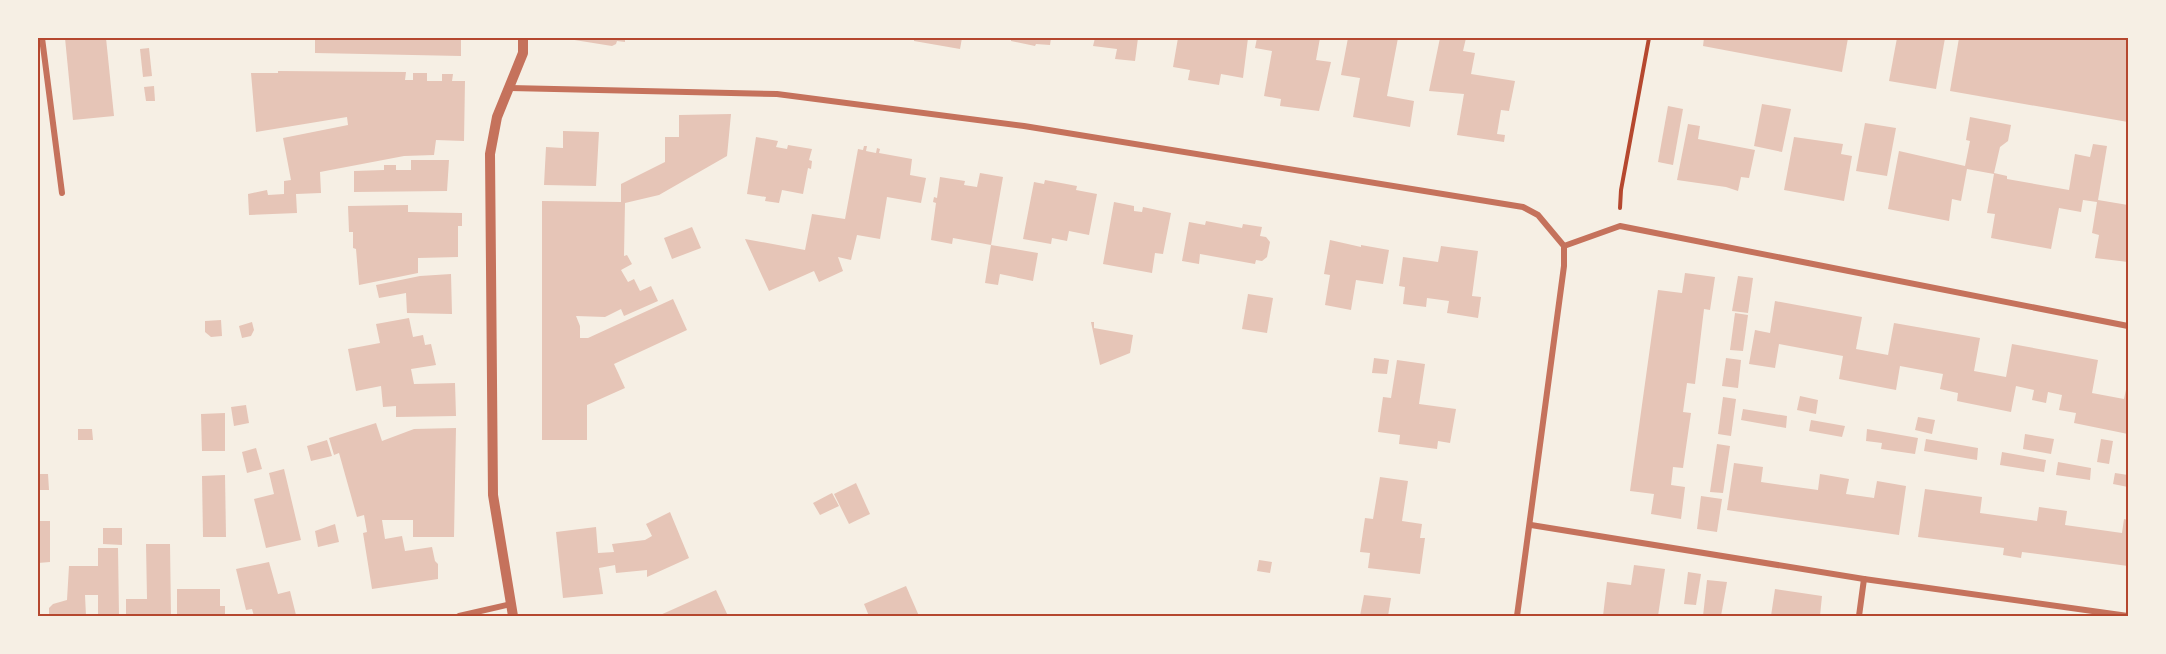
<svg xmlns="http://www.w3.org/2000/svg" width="2166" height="654" viewBox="0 0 2166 654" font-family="'Varela Round',sans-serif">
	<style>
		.building { fill: #e6c5b7 }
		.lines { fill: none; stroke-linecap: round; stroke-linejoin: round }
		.path { stroke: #b5482f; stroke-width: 4 }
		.minor { stroke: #c5725c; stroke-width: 6 }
		.tertiary { stroke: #c5725c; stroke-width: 10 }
		.neatline { fill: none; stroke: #b5482f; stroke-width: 2 }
	</style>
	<rect width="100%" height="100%" fill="#f6efe4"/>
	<g class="building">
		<path d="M65,38H106L114,116L73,120Z"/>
		<path d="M315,38H461V56L315,53Z"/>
		<path d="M562,38H625V42L617,41L616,44L612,46Z"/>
		<path d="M914,38H962L960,49L914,41Z"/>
		<path d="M1011,38H1051L1050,45L1036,44L1035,46L1011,41Z"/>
		<path d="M1095,38H1138L1135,61L1115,59L1117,49L1093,46Z"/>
		<path d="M1178,38H1248L1243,78L1221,74L1219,85L1188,80L1190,70L1173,67Z"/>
		<path d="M1257,38H1320L1316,60L1331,62L1319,111L1280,106L1281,99L1264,96L1272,51L1255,48Z"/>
		<path d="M1348,38H1398L1387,96L1414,101L1410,127L1353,117L1360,78L1341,75Z"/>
		<path d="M1440,38H1466L1463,51L1475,53L1471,74L1515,81L1509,111L1501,110L1497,134L1505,135L1504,142L1457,135L1464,94L1429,91Z"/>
		<path d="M1704,38H1848L1842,72L1703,46Z"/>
		<path d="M1897,38H1945L1936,89L1889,81Z"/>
		<path d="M1959,38H2128V122L1950,91Z"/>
		<path d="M149,48L152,76L143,77L140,49Z"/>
		<path d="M278,71L406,72L405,80H413V73H427V81H442V74H453L452,81H465L464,141L436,140L434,155L404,156L320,172L321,193L296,194L297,213L249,215L248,194L267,190L268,195L284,194V181L291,180L283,138L348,125L347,117L256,132L251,73H278Z"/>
		<path d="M154,86L155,101H146L144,87Z"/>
		<path d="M1762,104L1791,109L1782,152L1754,146Z"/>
		<path d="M1668,106L1683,109L1673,165L1658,162Z"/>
		<path d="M731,114L727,156L659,195L625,203L624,256L627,255L632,264L621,270L628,282L634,279L640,291L651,286L658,301L624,316L621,309L605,317L576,316L580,326V338H588L673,299L687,330L614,364L625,388L587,405V440H542V201L621,202V184L665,162V137H679V115Z"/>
		<path d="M1970,117L2011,125L2008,141L2000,147L1994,173L2007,176V179L2069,190L2075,154L2090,157L2093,144L2107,146L2098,200L2128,205V262L2095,258L2099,235L2092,233L2097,202L2083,200L2081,212L2059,208L2051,249L1991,238L1995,214L1987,213L1994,174L1967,169L1961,201L1952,199L1949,221L1888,209L1899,151L1965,166L1970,141L1966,140Z"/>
		<path d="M1865,123L1896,128L1887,176L1856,171Z"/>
		<path d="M1688,124L1700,126L1698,139L1755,150L1749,178L1741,177L1738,191L1726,187L1677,180Z"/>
		<path d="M563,131L599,132L596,186L544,185L546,147L563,148Z"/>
		<path d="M756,137L778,141L776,147L787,149L788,145L812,149L809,160L812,161L811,169L808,168L803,194L782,190L779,203L765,201L766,197L747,194Z"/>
		<path d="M1794,137L1843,144L1841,154L1852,156L1844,201L1784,190Z"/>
		<path d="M864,146H867L866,151L876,153L877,148L880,149L879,153L912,159L910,175L926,178L921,203L887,197L880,239L857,235L851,260L838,257L843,271L819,282L814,271L769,291L745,239L805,250L812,214L845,219L858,149L863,150Z"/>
		<path d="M411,160H449L447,191L354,192V171L384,170V165H396V170H411Z"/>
		<path d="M980,173L1003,177L991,245L953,238L952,244L931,240L936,203L933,202L934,197L937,198L940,177L965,181L964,185L977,187Z"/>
		<path d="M1045,180L1077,186L1076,190L1097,194L1089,235L1069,231L1067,241L1052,238L1051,244L1023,239L1034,182L1044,184Z"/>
		<path d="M1114,202L1134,206V211L1142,212L1143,207L1171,213L1163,254L1155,253L1152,273L1103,264Z"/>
		<path d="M408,205V212L462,213V226H458V257L418,258V273L359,285L356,249L353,248V232H349L348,206Z"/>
		<path d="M1206,221L1242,228L1243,224L1262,227L1260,236L1266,237L1270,242L1267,257L1262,261L1256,260L1255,264L1200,254L1199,264L1182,261L1189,222L1205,225Z"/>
		<path d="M692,227L701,248L672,259L664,238Z"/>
		<path d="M1330,240L1361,247V245L1389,250L1383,284L1356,280L1351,310L1325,305L1330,275L1324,274Z"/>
		<path d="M991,245L1038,253L1033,281L1000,274L998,285L985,283Z"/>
		<path d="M1441,246L1478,251L1472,296L1481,297L1478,318L1447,313L1449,301L1427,298L1426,307L1403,304L1405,287L1399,286L1403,257L1438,262Z"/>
		<path d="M1685,273L1715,277L1710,310L1704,309L1695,384L1687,383L1683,412L1691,413L1683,468L1673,467L1671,485L1685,487L1681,519L1651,514L1654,494L1630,491L1658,290L1682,293Z"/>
		<path d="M451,274L452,314L407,313L406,293L379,298L376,285L420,276Z"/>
		<path d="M1738,276L1753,278L1748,313L1732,311Z"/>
		<path d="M1248,294L1273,298L1267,333L1242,329Z"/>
		<path d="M1775,301L1862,317L1856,349L1888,355L1894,323L1980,338L1974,371L2006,377L2012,344L2098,360L2092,393L2124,399L2128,380V434L2074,423L2076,413L2059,410L2062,395L2048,392L2046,403L2032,400L2034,390L2016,386L2011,412L1957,401L1958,393L1940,389L1943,374L1900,366L1896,390L1839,379L1843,356L1779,344L1775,368L1749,364L1755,330L1770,333Z"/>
		<path d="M1735,313L1748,315L1743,351L1730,350Z"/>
		<path d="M409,318L413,337L423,335L425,345L431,344L436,365L411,369L414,384L455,383L456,416L396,417V406L383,407L381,386L356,391L348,349L380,343L376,324Z"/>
		<path d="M221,320L222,336L211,337L205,332V321Z"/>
		<path d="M252,322L254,330L251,336L242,338L239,326Z"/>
		<path d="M1091,322H1094V328L1133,335L1130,353L1100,365Z"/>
		<path d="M1374,358L1389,360L1387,374L1372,373Z"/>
		<path d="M1726,358L1741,360L1738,388L1722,386Z"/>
		<path d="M1397,360L1425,364L1419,404L1456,409L1450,443L1438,441L1437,449L1399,444L1400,435L1378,432L1383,397L1391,398Z"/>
		<path d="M1800,396L1818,400L1816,414L1797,410Z"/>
		<path d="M1723,397L1736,399L1731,436L1718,434Z"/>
		<path d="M246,405L249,423L234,426L231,407Z"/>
		<path d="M1743,409L1787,416L1786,428L1741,420Z"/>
		<path d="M225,413V451H202L201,414Z"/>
		<path d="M1918,417L1935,420L1932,434L1915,430Z"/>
		<path d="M1811,420L1845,426L1842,437L1809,431Z"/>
		<path d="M376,423L382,441L414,429L456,428L454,537H413V520H382L385,539L402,536L405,551L432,547L435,561L438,564V579L372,589L363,533L367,532L364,515L357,517L339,453L334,455L329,438Z"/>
		<path d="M78,429H92L93,440H78Z"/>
		<path d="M1867,429L1918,438L1915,454L1881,449L1882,443L1866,441Z"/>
		<path d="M2025,434L2054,439L2051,454L2023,449Z"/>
		<path d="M1926,439L1978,448L1977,460L1924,451Z"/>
		<path d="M2101,439L2113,441L2109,464L2097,462Z"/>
		<path d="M327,440L332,456L311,461L307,446Z"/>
		<path d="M1717,444L1730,446L1723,493L1710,492Z"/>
		<path d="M256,448L262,469L247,473L242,452Z"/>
		<path d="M2002,452L2046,460L2044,472L2000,465Z"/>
		<path d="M2058,462L2091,468L2090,480L2056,475Z"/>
		<path d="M1734,463L1763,467L1761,482L1818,490L1820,474L1849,479L1846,494L1874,498L1877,481L1906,486L1899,535L1727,510Z"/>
		<path d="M284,469L301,540L266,548L254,499L274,494L269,473Z"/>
		<path d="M2115,473L2128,475V487L2113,484Z"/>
		<path d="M38,474H48L49,490H38Z"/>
		<path d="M225,475L226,537H203L202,476Z"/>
		<path d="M1380,477L1408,481L1402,521L1422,524L1420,538H1425L1420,574L1368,568L1370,553L1360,552L1365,518L1373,519Z"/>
		<path d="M856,483L870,514L849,524L834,494Z"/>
		<path d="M1925,489L1982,497L1980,513L2037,521L2039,507L2067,511L2065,525L2122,533L2124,519L2128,520V566L2022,552L2021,558L2003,555L2004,548L1918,537Z"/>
		<path d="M832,493L839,506L820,515L813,503Z"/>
		<path d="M1701,496L1722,499L1717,532L1697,529Z"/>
		<path d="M670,512L689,558L647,577V570L616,573L615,565L599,568L603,594L563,598L556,532L596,527L598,553L614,552L612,544L645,540L652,536L646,524Z"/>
		<path d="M38,521H50V562L38,563Z"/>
		<path d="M335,524L339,542L318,547L315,531Z"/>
		<path d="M103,528H122V545L103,544Z"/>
		<path d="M146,544H170L171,616H126V599H147Z"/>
		<path d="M98,548H118L119,616H98V595H85L86,616H49V608L53,604L67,600L69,566H98Z"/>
		<path d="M1259,560L1272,562L1270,573L1257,571Z"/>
		<path d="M269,562L278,594L290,591L296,615L254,616L252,609L246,610L236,569Z"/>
		<path d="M1634,565L1665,569L1658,616H1603L1607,582L1631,585Z"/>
		<path d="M1688,572L1701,574L1696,605L1684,604Z"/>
		<path d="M1707,580L1727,582L1721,616H1703Z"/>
		<path d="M906,586L919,616H869L864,604Z"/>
		<path d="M177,589H220V606H225V616H177Z"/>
		<path d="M1775,589L1822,596L1820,616H1771Z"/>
		<path d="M716,590L728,616H658Z"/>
		<path d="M1364,595L1391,598L1388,616H1360Z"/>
	</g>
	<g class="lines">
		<path class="path" d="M1620,208L1621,190L1649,38"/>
		<g class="minor">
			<path d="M42,38L62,193"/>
			<path d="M510,88L777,94L1024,126L1523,207L1538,215L1564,246"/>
			<path d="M1564,246L1620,226L2128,326"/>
			<path d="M1531,525L1864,579L2128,616"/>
			<path d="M459,616L511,604"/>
			<path d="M1517,616L1564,266V246"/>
			<path d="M1859,616L1864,579"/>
		</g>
		<path class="tertiary" d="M513,616L493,495L490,154L497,117L523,53V38"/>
	</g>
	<rect width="2166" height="654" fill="none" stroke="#f6efe4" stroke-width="78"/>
	<rect x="39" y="39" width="2088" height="576" class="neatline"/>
</svg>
